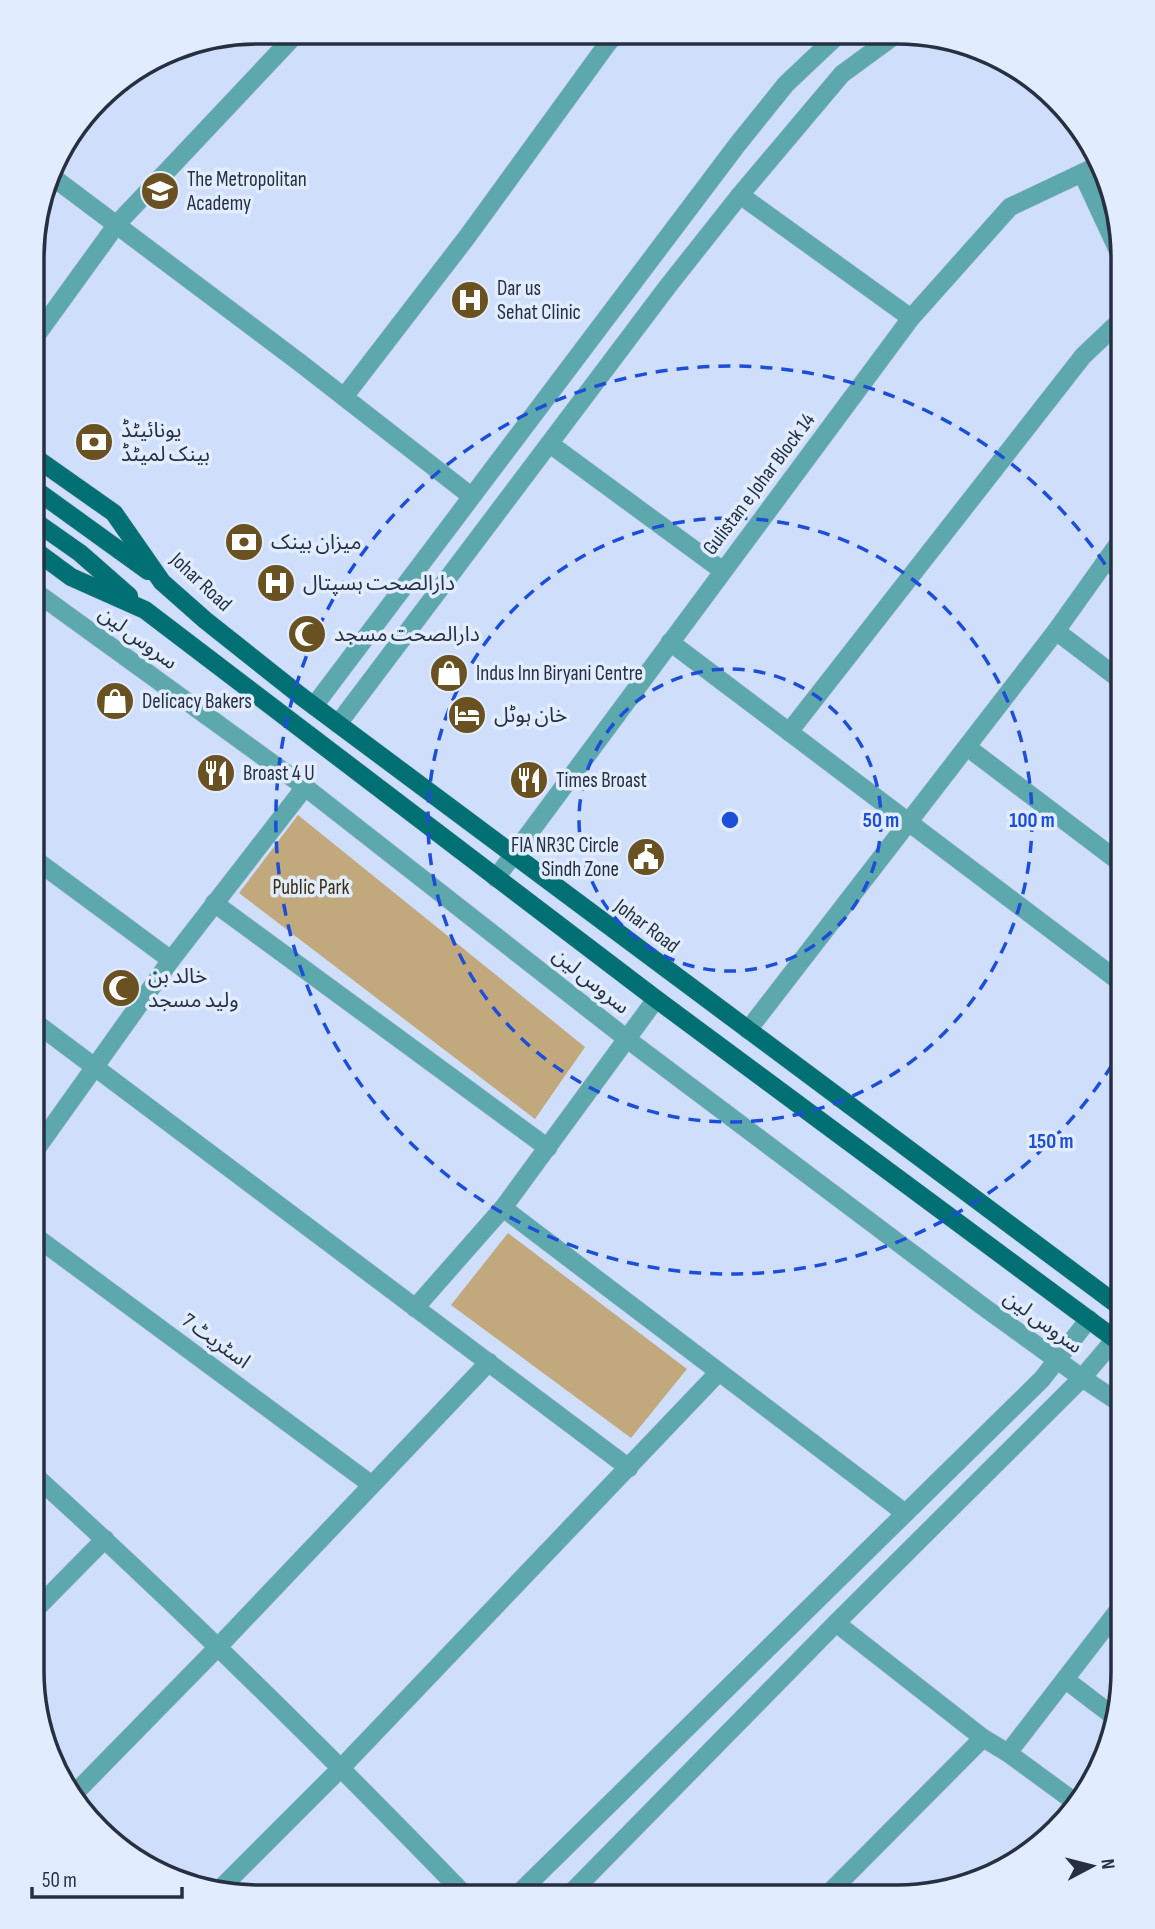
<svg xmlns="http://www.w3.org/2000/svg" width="1155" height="1929" viewBox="0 0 1155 1929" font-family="'Sofia Sans Condensed','Noto Sans Arabic',sans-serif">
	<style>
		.green { fill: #c1a97d }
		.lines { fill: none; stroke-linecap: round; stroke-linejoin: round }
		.minor-casing { stroke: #adbcd6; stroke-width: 19 }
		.major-casing { stroke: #adbcd6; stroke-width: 19 }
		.minor { stroke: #5da8ad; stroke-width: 18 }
		.major { stroke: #007075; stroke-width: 18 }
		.ring { fill: none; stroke: #1d4ed8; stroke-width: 3.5; stroke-dasharray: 12 9 }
		.labels { text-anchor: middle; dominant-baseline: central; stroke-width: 7; stroke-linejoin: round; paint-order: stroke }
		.poi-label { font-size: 21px; fill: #263041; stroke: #e1ecff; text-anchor: start }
		.street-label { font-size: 21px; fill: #263041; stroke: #e1ecff }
		.park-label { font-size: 21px; fill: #3e2d0b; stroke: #e1ecff }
		.rim { fill: none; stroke: #263041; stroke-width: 3.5 }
		.centre { fill: #1d4ed8; stroke: #e1ecff; stroke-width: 3.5 }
		.ring-label { font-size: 21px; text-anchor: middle; font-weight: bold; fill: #1d4ed8; stroke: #e1ecff; stroke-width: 7; stroke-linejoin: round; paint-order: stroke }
	</style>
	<rect width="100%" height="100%" fill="#cfdffb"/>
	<g class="green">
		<path d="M298,815L585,1047L535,1119L239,893Z"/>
		<path d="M508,1233L687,1369L631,1438L451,1305Z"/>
	</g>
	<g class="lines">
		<defs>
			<g id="minor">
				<path d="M1082,173L1123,261"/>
				<path d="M50,175L299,362L471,496"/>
				<path d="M740,195L911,318"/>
				<path d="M33,340L117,224L298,32"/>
				<path d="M344,397L467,237L608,43L618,33"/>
				<path d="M550,444L723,571"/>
				<path d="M33,590L305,787L627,1039L981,1305L1082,1378L1123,1405"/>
				<path d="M1056,631L1123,682"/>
				<path d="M670,642L1123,984"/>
				<path d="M314,706L737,145L786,84L840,33"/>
				<path d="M338,724L668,286L740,195L842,74L898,33"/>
				<path d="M789,732L1083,356L1123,318"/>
				<path d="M967,747L1123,865"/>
				<path d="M33,858L171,960"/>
				<path d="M496,878L911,318L1010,207L1101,164"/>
				<path d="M214,903L548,1148"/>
				<path d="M32,1020L629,1468"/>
				<path d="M748,1030L1056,631L1123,537"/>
				<path d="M32,1155L171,960L305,787"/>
				<path d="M503,1208L905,1513"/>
				<path d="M32,1234L372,1485"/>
				<path d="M415,1308L503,1208L656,999"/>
				<path d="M32,1473C182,1609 325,1750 466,1896"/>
				<path d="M32,1613L105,1539"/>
				<path d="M836,1623L983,1738L1008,1753L1079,1805"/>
				<path d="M1066,1680L1117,1719"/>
				<path d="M1008,1753L1123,1604"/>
				<path d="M75,1793L218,1647L489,1362"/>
				<path d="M218,1891L342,1767L718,1373"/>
				<path d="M516,1896L1042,1379L1089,1319"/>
				<path d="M567,1897L836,1623L1082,1378L1115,1339"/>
				<path d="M825,1897L983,1738"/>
			</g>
			<g id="major">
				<path d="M33,456L114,513L162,582L205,620L302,697L1123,1309"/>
				<path d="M33,488L148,571"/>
				<path d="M33,520L80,553L129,596"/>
				<path d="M33,549L71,577L145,610L656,999L1123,1345"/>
			</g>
		</defs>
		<use href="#minor" class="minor-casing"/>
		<use href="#major" class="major-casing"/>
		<use href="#minor" class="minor"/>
		<use href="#major" class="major"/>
	</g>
	<g class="ring">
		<circle cx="730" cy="820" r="151"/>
		<circle cx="730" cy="820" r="302"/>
		<path d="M1123 1047A454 454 0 1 1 1123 593"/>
	</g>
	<defs>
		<symbol id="school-disc" viewBox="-11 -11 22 22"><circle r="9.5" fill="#6a5122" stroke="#e1ecff"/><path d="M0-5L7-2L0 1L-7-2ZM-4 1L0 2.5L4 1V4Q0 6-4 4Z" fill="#fff"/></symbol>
		<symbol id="hospital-disc" viewBox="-11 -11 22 22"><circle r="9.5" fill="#6a5122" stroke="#e1ecff"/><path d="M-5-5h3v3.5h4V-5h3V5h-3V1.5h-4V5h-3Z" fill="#fff"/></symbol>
		<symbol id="bank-disc" viewBox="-11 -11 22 22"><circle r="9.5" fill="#6a5122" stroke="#e1ecff"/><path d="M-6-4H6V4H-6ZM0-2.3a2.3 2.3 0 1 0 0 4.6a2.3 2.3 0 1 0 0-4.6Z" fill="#fff"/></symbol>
		<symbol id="mosque-disc" viewBox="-11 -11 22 22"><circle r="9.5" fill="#6a5122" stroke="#e1ecff"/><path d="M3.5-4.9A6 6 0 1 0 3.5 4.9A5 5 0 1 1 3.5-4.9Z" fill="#fff"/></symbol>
		<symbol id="shop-disc" viewBox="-11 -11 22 22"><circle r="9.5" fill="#6a5122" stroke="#e1ecff"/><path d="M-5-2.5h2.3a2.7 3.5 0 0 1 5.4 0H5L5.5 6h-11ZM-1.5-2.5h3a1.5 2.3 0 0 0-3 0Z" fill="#fff"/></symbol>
		<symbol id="hotel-disc" viewBox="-11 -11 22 22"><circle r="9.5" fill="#6a5122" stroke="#e1ecff"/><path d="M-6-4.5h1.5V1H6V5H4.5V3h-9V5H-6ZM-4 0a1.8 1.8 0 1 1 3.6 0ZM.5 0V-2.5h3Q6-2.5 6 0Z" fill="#fff"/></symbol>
		<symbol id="restaurant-disc" viewBox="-11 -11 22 22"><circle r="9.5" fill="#6a5122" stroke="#e1ecff"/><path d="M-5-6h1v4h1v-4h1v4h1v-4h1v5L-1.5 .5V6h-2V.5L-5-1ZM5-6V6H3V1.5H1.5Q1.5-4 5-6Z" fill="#fff"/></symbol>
		<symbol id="civic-disc" viewBox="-11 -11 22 22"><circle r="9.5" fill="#6a5122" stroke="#e1ecff"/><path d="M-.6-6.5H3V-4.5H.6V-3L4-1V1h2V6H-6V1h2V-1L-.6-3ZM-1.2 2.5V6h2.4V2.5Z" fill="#fff"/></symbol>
	</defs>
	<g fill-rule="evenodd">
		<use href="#school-disc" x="138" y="169" width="44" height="44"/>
		<use href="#hospital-disc" x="448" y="278" width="44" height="44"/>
		<use href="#bank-disc" x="72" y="420" width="44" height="44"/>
		<use href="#bank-disc" x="222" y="520" width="44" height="44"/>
		<use href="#hospital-disc" x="254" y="561" width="44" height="44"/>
		<use href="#mosque-disc" x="285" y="612" width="44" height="44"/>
		<use href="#shop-disc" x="427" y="651" width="44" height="44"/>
		<use href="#shop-disc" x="93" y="679" width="44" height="44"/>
		<use href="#hotel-disc" x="445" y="693" width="44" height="44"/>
		<use href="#restaurant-disc" x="194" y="751" width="44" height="44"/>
		<use href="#restaurant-disc" x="507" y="758" width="44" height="44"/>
		<use href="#civic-disc" x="624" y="835" width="44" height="44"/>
		<use href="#mosque-disc" x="99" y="966" width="44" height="44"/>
	</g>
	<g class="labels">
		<g class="poi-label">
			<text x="187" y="179">The Metropolitan<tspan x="187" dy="24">Academy</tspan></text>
			<text x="497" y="288">Dar us<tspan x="497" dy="24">Sehat Clinic</tspan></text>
			<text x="121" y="430">یونائیٹڈ<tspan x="121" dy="24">بینک لمیٹڈ</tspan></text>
			<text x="271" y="542">میزان بینک</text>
			<text x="303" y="583">دارالصحت ہسپتال</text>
			<text x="334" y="634">دارالصحت مسجد</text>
			<text x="476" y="673">Indus Inn Biryani Centre</text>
			<text x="142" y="701">Delicacy Bakers</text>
			<text x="494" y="715">خان ہوٹل</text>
			<text x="243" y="773">Broast 4 U</text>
			<text x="556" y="780">Times Broast</text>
			<text x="619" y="845" text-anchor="end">FIA NR3C Circle<tspan x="619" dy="24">Sindh Zone</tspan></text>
			<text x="148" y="976">خالد بن<tspan x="148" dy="24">ولید مسجد</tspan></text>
		</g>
		<g class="street-label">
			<text transform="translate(759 484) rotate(-53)">Gulistan e Johar Block 14</text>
			<text transform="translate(201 582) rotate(43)">Johar Road</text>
			<text transform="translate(138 638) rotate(36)">سروس لین</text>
			<text transform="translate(647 926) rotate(37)">Johar Road</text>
			<text transform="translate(591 981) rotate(39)">سروس لین</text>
			<text transform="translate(1043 1322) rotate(36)">سروس لین</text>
			<text transform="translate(216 1341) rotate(36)">اسٹریٹ 7</text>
		</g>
		<g class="park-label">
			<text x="311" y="887">Public Park</text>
		</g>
	</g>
	<path d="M0 0H1155V1929H0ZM258 44H897A214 214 0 0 1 1111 258V1671A214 214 0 0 1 897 1885H258A214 214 0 0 1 44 1671V258A214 214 0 0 1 258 44Z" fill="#e1ecff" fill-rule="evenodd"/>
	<path class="rim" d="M258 44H897A214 214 0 0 1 1111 258V1671A214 214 0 0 1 897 1885H258A214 214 0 0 1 44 1671V258A214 214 0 0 1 258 44Z"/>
	<circle cx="730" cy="820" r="10" class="centre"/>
	<g class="ring-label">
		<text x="881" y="827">50 m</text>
		<text x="1032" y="827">100 m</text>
		<text x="1051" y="1148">150 m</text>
	</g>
	<g transform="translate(1092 1866) rotate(83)" stroke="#e1ecff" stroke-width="5" paint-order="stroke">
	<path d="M0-5L12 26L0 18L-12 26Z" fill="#263041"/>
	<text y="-10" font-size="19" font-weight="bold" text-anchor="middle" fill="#263041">N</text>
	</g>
	<path d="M32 1887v10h150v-10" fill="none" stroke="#263041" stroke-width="3.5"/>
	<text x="42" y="1887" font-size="21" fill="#263041" stroke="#e1ecff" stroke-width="5" paint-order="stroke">50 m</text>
</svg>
